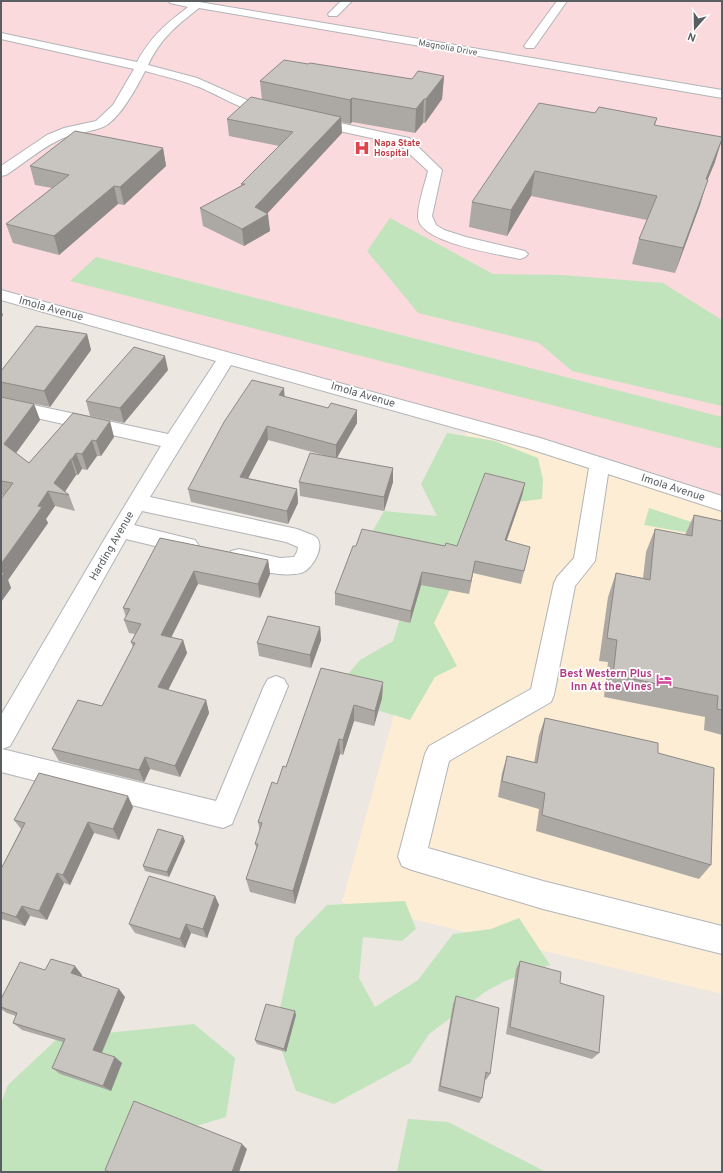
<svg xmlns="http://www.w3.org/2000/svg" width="723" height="1173" viewBox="0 0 723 1173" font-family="Overpass,sans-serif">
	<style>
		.commercial { fill: #fdedd4 }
		.medical { fill: #fadadd }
		.green { fill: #c2e4bc }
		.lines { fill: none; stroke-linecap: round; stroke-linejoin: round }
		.minor-casing { stroke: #b1b4b8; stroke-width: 2 }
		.minor { fill: #fff; fill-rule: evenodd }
		.wall { fill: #aca9a4 }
		.shaded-wall { fill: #8c8986 }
		.building { fill: #c8c4bf; stroke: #8c8986 }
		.labels { text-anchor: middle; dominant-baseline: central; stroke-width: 3.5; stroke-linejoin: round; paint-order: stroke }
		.far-street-label { font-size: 9px; fill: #595e61; stroke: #fff }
		.far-health-label { font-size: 9px; font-weight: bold; fill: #be3a42; stroke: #fff; text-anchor: start }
		.street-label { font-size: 11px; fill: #595e61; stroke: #fff }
		.hotel-label { font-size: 11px; font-weight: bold; fill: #b23c85; stroke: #fff; text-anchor: end }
	</style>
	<rect width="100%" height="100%" fill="#ece7e0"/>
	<path class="commercial" d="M468,425L722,504V994L342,902L426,599Z"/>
	<path class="medical" d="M1,1H722V504L1,295Z"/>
	<g class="green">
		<path d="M390,218L493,274L562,275L663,283L722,320V406L572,371L539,343L418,313L367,251Z"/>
		<path d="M96,257L722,417V449L70,281Z"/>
		<path d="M447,433L495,441L538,458L543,480L542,499L500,504L458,573L434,623L457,666L435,677L410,720L350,702L336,688L360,660L393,641L407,596L371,534L384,511L437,516L421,484Z"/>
		<path d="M649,508L722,532L721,539L644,525Z"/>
		<path d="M405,901L416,929L402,941L363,937L359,978L375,1007L418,980L453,934L491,929L519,918L550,965L505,981L485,992L429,1034L410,1063L334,1104L296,1091L275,1032L295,938L327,905Z"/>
		<path d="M194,1024L235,1058L226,1117L146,1141L126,1172H1V1103L8,1085L58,1038Z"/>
		<path d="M408,1119L448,1122L546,1172H397Z"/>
	</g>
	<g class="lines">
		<defs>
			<g id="minor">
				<path d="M169,1H193L722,90V98L199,8C176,26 161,38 148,65L197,78L256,104L277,110L278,113L277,116C259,120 217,94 199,87C181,80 163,76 145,71C137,87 119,120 103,127C88,133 72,133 57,141C39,150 23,164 6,175L1,176V166L47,135L64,128L96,121L113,105L134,69L1,39V33L137,62C151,36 166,24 188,7L170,3Z"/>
				<path d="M341,1H352L337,16H329L328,14Z"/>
				<path d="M557,1H567L534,48H526L524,46Z"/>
				<path d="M312,117L409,138L442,170L432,216L436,225L444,230L466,237L525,251L528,254L525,257L520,259C499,254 417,243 418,216C418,204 425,183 428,171L399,144L307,124L306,121L307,118Z"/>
				<path d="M1,290L540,438L722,496V511L608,474L595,561L575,586L554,695L551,702L449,761L428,848L543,881L722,926V954L543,909L412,870L402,866L398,857L425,754L429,746L531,689L554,583L557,577L574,558L589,468L527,448L231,365L150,497L297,529C303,532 313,534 317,538C325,548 311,571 301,573C279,578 252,569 231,563L228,557L231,551L239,549L280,558L294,557L297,552L298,547L286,542L142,511L134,525L195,540L199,546L195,552L188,554L126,539L10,746L2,749L216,801L264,686L268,679L276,676L284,679L288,686L232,824L223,828L1,772V715L104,540L161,446L1,410V398L168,434L216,361L1,300Z"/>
			</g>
		</defs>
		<use href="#minor" class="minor-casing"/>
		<use href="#minor" class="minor"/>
	</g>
	<g class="wall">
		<path d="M308,64L412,79L444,76L442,99L425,123H423L415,133L352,122L350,124L341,122L342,133L267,213L270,231L244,246L203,226L200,208L241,186V184L279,146L229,136L227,119L262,100L260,81Z"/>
		<path d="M595,113L657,118L655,125L715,162L707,181L700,205L675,273L632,264L639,239L647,220L531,196L507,236L469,227L472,202Z"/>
		<path d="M163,148L166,166L124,205L118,204L59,255L13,243L6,224L52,188L35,185L30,166Z"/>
		<path d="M87,334L91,350L50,407L1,397V371Z"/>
		<path d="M168,370L124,423L90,416L86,401Z"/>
		<path d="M1,397L34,404L40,420L16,453L29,463L73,413L114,437L101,456H97L87,470L82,469L78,475H76L65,492L69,495L75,511L55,506L46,519L48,523L8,580L11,588L1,602V499L4,496L1,495Z"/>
		<path d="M285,397L357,423L337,458L393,468V482L384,511L300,496L299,482L327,456L268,440L248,478L297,489L298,503L288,524L191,502L188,489Z"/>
		<path d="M525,483L522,496L507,540L527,560L521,584L473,573L469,594L421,585L410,623L335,605V593L356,546H457Z"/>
		<path d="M694,515L722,521V735L704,730L705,717L604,697L608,662L599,661L608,597L616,573L643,578L646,552L655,529L685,535Z"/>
		<path d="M160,538L268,560L270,574L260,598L198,584L171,637L183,640L187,653L168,690L206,700L209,713L180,777L150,769L144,782L59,761L52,749L102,706L133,647L131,642L135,634L129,633L124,620L126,617L123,608Z"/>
		<path d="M320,627L321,640L311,668L259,656L257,643Z"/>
		<path d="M321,668L383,682L382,698L374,726L354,721L343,755L340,754L295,904L250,892L246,879L257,849L255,844L260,831L258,822L286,767Z"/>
		<path d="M545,718L658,753L711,865L699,879L536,831L539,809L498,797L502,773L507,756L534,763L539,735Z"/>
		<path d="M133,807L119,840L94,833L70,885L64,883L47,920L30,916L25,926L1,919V869L21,829L14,820Z"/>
		<path d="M185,841L169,877L145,871L143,866Z"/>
		<path d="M215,896L219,905L207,938L191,933L185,948L135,933L129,924Z"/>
		<path d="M520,961L599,1053L592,1059L506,1034L516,969Z"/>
		<path d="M45,970L82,975L81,977L125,997L102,1053L122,1063L111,1091L60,1074L52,1068L63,1042L22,1030L13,1023L16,1016L7,1013L1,1009V999Z"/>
		<path d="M456,996L490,1074L486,1080L485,1079L482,1098L479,1103L438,1091L453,1004Z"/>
		<path d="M296,1015L286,1052L257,1044L255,1040Z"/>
	</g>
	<g class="shaded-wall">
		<path d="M444,76L442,99L425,123L426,99Z"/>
		<path d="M352,98V122L350,124V100Z"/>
		<path d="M424,99L423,123L415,133L416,109Z"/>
		<path d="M341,117L342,133L266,215L268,214L270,231L244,246L242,229L255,207Z"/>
		<path d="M722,139L715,162L707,181L700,205L675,273L683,248L706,179Z"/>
		<path d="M163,148L166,166L124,205L120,187Z"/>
		<path d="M535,171L531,196L507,236L511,210Z"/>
		<path d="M114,186L118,204L59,255L54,236Z"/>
		<path d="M1,310L3,315L1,318Z"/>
		<path d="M87,334L91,350L50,407L44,391Z"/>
		<path d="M165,356L168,370L124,423L120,408Z"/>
		<path d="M284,388L285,402L279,395Z"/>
		<path d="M34,404L40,420L11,460L4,444Z"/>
		<path d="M357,410V423L336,459V445Z"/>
		<path d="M110,421L114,437L101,456L96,441Z"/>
		<path d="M267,426L268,440L242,490L240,477Z"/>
		<path d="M92,440L97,456L87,470L82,454Z"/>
		<path d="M76,453L82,469L78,475L72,459Z"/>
		<path d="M71,459L76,475L63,494L54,483Z"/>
		<path d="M393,468V482L384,511V497Z"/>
		<path d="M525,483L522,496L502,553L505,540Z"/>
		<path d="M297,489L298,503L288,524L287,511Z"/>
		<path d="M48,491L55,506L46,519L48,523L8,580L11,588L1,602V564L38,506Z"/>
		<path d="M268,560L270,574L260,598L258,584Z"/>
		<path d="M475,561L473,573L469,594L471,581Z"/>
		<path d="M194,571L198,584L166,648L161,635Z"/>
		<path d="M422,572L421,585L410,623L411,611Z"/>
		<path d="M320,627L321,640L311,668L310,655Z"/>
		<path d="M183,640L187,653L163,700L158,687Z"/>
		<path d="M383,682L382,698L374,726L375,711Z"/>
		<path d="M206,700L209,713L180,777L175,766Z"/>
		<path d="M354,705V721L343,755V740Z"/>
		<path d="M339,739L340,754L295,904L293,891Z"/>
		<path d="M145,757L150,769L144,782L139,770Z"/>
		<path d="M128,796L133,807L119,840L113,829Z"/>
		<path d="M88,822L94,833L70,885L63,875Z"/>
		<path d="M183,836L185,841L169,877L167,872Z"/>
		<path d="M57,873L64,883L47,920L39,911Z"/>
		<path d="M215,896L219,905L207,938L203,929Z"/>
		<path d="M22,906L30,916L25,926L16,917Z"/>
		<path d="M186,924L191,933L185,948L180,939Z"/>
		<path d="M75,966L82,975L79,981L71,973Z"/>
		<path d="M119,989L125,997L100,1056L93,1050Z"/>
		<path d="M295,1011L296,1015L286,1052L284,1049Z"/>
		<path d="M115,1057L122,1063L111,1091L103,1086Z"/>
		<path d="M242,1144L247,1149L239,1172H232Z"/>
	</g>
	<g class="building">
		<path d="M284,60L308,64L310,63L412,79L418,71L444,76L426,99H424L416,109L352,98L350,100L260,81Z"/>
		<path d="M251,97L341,117L255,207L268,214L242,229L200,208L245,184H241L293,132L227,119Z"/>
		<path d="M539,103L595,113L599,107L657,118L654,125L722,137V139L706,179L708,180L683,248L639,239L657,196L535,171L511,210L472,202Z"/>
		<path d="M75,131L163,148L120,187L114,186L54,236L6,224L69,175L30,166Z"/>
		<path d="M36,326L87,334L44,391L1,382V371Z"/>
		<path d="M134,347L165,356L120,408L86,401Z"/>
		<path d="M252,380L284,388L279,395L328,408L331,403L357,410L336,445L267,426L240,477L297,489L287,511L188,489L224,422Z"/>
		<path d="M1,397L34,404L4,444L29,463L73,413L110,421L96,441L92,440L82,454L76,453L72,459H71L54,483L69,495L48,491L38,506L42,507L1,564V499L13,483L1,481Z"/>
		<path d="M310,453L393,468L384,497L299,482Z"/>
		<path d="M485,473L525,483L505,540L530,547L524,571L475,561L471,581L422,572L411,611L335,593L353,546H356L362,529L445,546L446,543L457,546Z"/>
		<path d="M694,515L722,521V710L717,709L718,696L613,675L617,640L607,638L616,573L650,580L655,529L692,536Z"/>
		<path d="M160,538L268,560L258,584L194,571L161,635L183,640L158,687L206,700L175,766L145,757L139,770L52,749L78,700L102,706L135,643L131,642L141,624L124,620L130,609L123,608Z"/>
		<path d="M1,572L4,573L1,577Z"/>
		<path d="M268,616L320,627L310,655L257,643Z"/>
		<path d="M321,668L383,682L375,711L354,705L343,740L339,739L293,891L246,879L258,844H255L262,823L258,822L272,782L277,784L283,766L286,767Z"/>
		<path d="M545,718L658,743V753L714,768L711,865L542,815L545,793L502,781L507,756L537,763Z"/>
		<path d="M39,773L128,796L113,829L88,822L63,875L57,873L39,911L22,906L16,917L1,912V869L25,823L14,820Z"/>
		<path d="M158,829L183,836L167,872L143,866Z"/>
		<path d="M149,876L215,896L203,929L186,924L180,939L129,924Z"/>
		<path d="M51,959L75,966L71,973L119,989L93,1050L115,1057L103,1086L52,1068L65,1039L13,1023L17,1013L1,1007V999L20,962L45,970Z"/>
		<path d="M520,961L561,972L560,983L604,996L599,1053L510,1027Z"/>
		<path d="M456,996L499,1008L490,1074L486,1072L482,1098L440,1086Z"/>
		<path d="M266,1004L295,1011L284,1049L255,1040Z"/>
		<path d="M134,1101L242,1144L232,1172H109L105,1170Z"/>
	</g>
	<defs>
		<symbol id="hospital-bare" viewBox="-9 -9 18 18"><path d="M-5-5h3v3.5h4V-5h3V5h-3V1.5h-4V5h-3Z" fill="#e0444e" stroke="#fff" stroke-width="2.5" paint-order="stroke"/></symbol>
		<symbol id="hotel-bare" viewBox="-9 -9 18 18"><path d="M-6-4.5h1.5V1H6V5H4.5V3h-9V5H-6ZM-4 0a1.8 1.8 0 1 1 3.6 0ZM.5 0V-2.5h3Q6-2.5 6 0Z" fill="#d1479c" stroke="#fff" stroke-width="2.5" paint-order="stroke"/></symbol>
	</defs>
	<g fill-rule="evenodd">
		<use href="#hospital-bare" x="351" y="137" width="22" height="22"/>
		<use href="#hotel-bare" x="653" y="669" width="22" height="22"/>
	</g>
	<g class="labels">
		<g class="far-street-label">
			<text transform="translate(448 48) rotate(10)">Magnolia Drive</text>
		</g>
		<g class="far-health-label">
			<text x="374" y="143">Napa State<tspan x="374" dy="10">Hospital</tspan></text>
		</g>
		<g class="street-label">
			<text transform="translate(51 309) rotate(15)">Imola Avenue</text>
			<text transform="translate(363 395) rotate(16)">Imola Avenue</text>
			<text transform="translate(673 488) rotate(18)">Imola Avenue</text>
			<text transform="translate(112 546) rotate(-60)">Harding Avenue</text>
		</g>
		<g class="hotel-label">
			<text x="652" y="674">Best Western Plus<tspan x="652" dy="13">Inn At the Vines</tspan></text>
		</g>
	</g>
	<rect width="723" height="1173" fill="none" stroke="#595e61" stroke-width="4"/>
	<g transform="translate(695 28) rotate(200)" stroke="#ffffff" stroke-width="3" paint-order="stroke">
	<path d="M0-3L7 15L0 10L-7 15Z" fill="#595e61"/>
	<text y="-6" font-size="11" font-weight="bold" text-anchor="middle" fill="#595e61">N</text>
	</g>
</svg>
